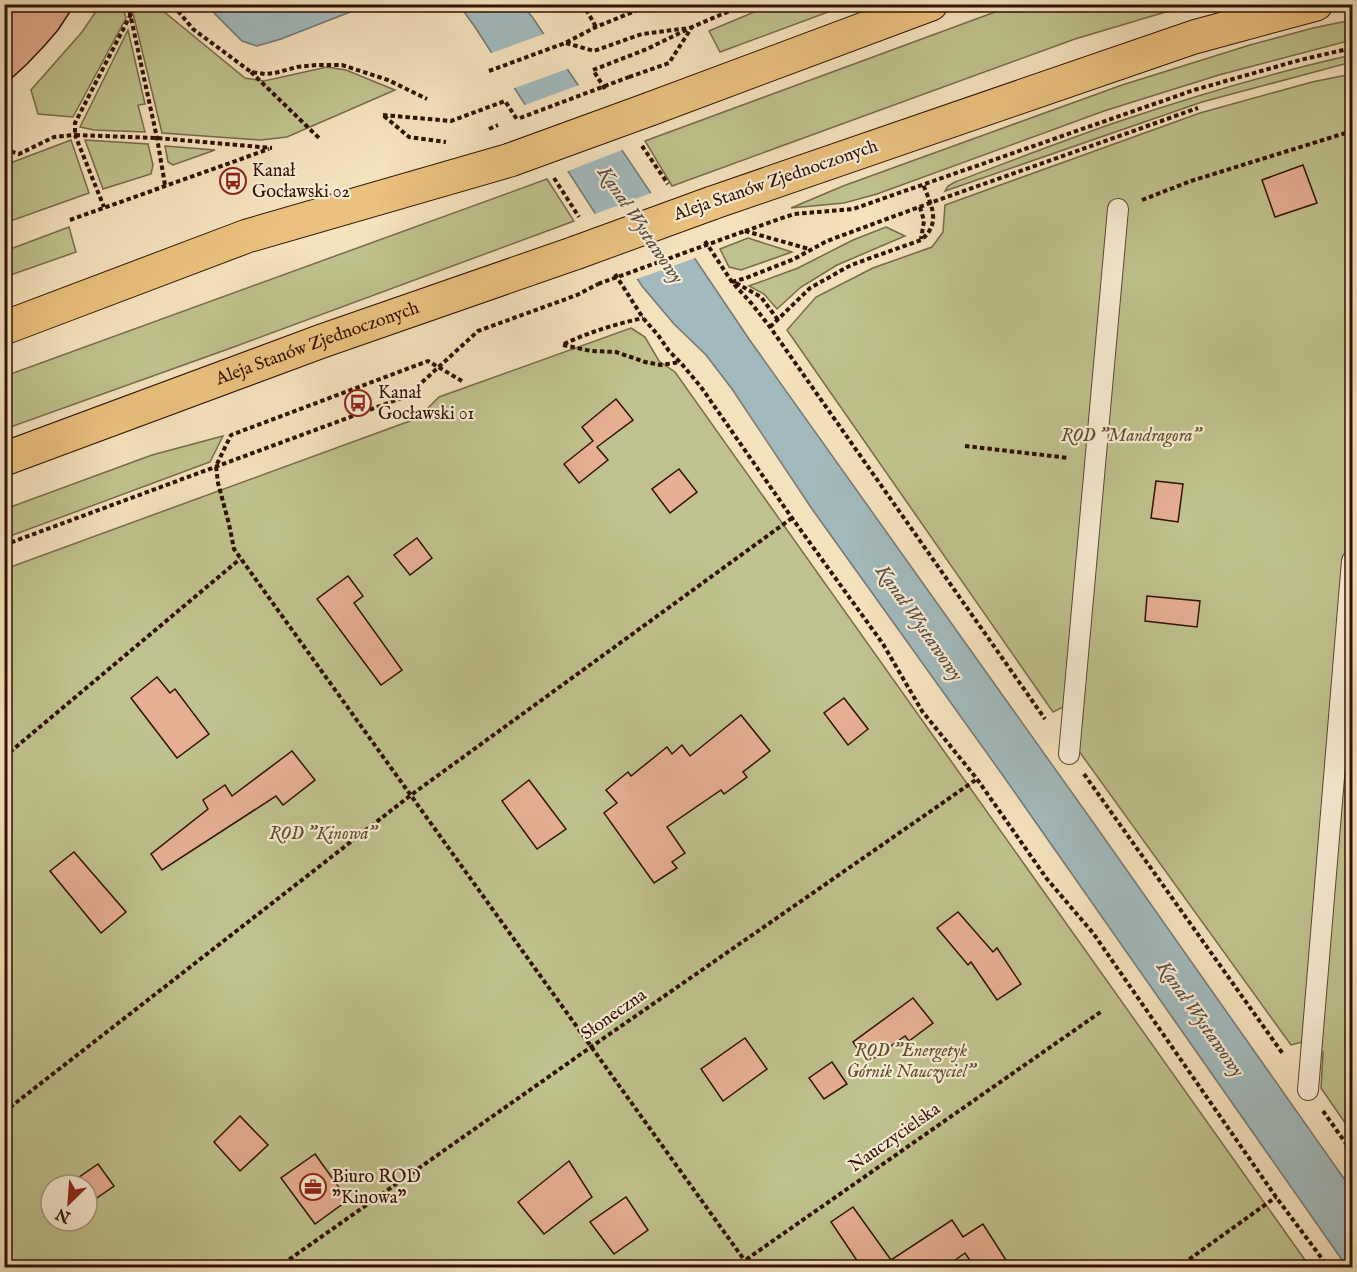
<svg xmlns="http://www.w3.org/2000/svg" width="1357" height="1272" viewBox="0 0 1357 1272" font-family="'IM FELL English',serif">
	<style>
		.green { fill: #bfc28e; stroke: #786a48; stroke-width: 1.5; fill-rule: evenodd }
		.water { fill: #a2babd; stroke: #747672; stroke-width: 1.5 }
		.pier { fill: #f4e2bd }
		.building { fill: #e6af92; stroke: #301102; stroke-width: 1.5 }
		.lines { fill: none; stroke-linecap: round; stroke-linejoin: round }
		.service-casing { stroke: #614531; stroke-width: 22 }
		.primary-casing { stroke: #301102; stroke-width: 35 }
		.path { stroke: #301102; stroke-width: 4; stroke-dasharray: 4.5 3; stroke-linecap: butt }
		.service { stroke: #f8ecd4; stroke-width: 20 }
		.primary { stroke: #eac17e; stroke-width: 33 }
		.primary-bridge-casing { stroke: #301102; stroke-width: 35; stroke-linecap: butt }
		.path-bridge { stroke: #301102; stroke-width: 4; stroke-dasharray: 4.5 3; stroke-linecap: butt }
		.primary-bridge { stroke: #eac17e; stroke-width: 33 }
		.labels { text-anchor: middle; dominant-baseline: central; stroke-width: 4.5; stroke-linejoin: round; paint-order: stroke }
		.poi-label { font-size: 18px; fill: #301102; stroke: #f8ecd4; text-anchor: start }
		.street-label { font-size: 18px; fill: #301102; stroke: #f8ecd4 }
		.park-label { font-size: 18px; font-style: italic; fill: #624f33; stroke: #f8ecd4 }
		.water-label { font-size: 20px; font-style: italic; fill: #584c43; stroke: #f8ecd4 }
	</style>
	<rect width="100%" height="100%" fill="#f4e2bd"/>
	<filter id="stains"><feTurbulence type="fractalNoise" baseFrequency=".00333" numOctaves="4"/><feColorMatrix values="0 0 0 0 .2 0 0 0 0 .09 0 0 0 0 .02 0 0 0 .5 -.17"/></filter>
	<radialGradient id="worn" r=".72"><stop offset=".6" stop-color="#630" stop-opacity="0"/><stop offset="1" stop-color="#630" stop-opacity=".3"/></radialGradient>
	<g class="green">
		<path d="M101,4L122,5L126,18L73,117L38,114L31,90L82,32Z"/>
		<path d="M131,5L163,11L245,78L264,81L327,67L346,70L395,90L287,137L261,140L162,133Z"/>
		<path d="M771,5V4L847,5L720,52L709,31Z"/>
		<path d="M1014,5H1189L1075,39L672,186L645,141Z"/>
		<path d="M1352,20V40L1219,75L1104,111L877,194L844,203L791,208L843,186L1122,85L1250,45L1313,28Z"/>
		<path d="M128,30L145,104L138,105L145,132L94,130L80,127Z"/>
		<path d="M1352,55V62L1202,102L945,191L948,186L955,182C1011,161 1067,139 1123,120C1198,95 1275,72 1352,55Z"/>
		<path d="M1352,74V1133L1321,1088L1323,1052L1302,1042L1291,1045L1076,747L1083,717L1063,707L1053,712L787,330L816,297L873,268L932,247L943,232L945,205L1200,113L1312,82Z"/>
		<path d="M71,140L89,193L5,223V165Z"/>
		<path d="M85,140L148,144L153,165L151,174L103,189Z"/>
		<path d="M165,146L215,150L173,165L168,162Z"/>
		<path d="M547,179L574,221L231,348L5,429V376Z"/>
		<path d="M69,227L76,252L5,277V251Z"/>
		<path d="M886,227L905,236L837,265L801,287L777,309L764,294L749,286L798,268L853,240Z"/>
		<path d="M748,238L792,252L741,270L729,267L720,249Z"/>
		<path d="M631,328L645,337L659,361L675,372L1310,1267L5,1268V569L418,418L439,397ZM51,1185H87V1221H51Z"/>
		<path d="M223,436L210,462L5,538V509L152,455Z"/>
	</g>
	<g class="water">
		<path d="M206,5H368L281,39L257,46L242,41Z"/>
		<path d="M459,5H523L533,18L749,339L1095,825L1352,1190V1267H1347L1004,777L812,509L732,389L706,355L674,324L642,286L475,27Z"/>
	</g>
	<g class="pier">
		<path d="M547,33L570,68L512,89L489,54Z"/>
		<path d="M582,84L625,149L565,172L522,106Z"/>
		<path d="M654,192L698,257L634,280L592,215Z"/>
	</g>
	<g class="building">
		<path d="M4,4H75L58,30L45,45L27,64L4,85Z"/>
		<path d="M1303,165L1317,203L1275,217L1262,180Z"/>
		<path d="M616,399L633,420L597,447L608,460L579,483L564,464L593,441L582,427Z"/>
		<path d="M679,469L697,492L670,513L652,489Z"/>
		<path d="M1156,481L1183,484L1178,522L1151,518Z"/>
		<path d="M417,538L432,558L410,575L394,555Z"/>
		<path d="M348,576L363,596L354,603L402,670L381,685L317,599Z"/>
		<path d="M1147,596L1200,601L1197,627L1145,621Z"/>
		<path d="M157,677L170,693L175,689L209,734L177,758L131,698Z"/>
		<path d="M844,698L868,729L848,745L824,713Z"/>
		<path d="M741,715L770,751L743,772L747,777L724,794L721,790L667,827L685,853L672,862L677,868L654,883L604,813L617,803L606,790L628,772L631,776L667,747L672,754L682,745L690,756Z"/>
		<path d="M292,751L315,780L283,805L276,796L162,870L151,854L208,809L203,800L225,785L232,796Z"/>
		<path d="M529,780L566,829L537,849L502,801Z"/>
		<path d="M74,852L126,912L101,933L50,871Z"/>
		<path d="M958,912L993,952L997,948L1021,984L997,1000L971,962L968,965L937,928Z"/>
		<path d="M913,998L933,1023L909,1041L905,1036L867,1063L853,1042Z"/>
		<path d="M745,1038L767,1069L723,1101L701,1069Z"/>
		<path d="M832,1062L847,1084L824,1099L809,1078Z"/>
		<path d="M240,1116L268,1145L240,1171L214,1142Z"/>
		<path d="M315,1154L348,1200L315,1224L281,1178Z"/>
		<path d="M569,1161L592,1197L544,1234L518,1202Z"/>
		<path d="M98,1164L114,1186L91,1202L87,1196V1185H79L75,1180Z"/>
		<path d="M626,1197L648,1230L614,1254L590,1222Z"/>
		<path d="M853,1207L891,1260L952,1220L963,1237L983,1224L1011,1268H975L965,1253L944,1268H862L831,1222Z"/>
	</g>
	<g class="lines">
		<defs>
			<g id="service">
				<path d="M1069,754L1118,209"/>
				<path d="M1308,1090L1352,561"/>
			</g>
			<g id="primary">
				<path d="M650,109L931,4"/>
				<path d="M712,203L1194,37L1316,4"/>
				<path d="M4,328L247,236L510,160"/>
				<path id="s1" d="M4,459L322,341L575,253"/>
			</g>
		</defs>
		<use href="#service" class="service-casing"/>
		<use href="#primary" class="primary-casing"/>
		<g class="path">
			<path d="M128,4L157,138L165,185"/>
			<path d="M175,4L178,11L193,29L251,72L265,74L275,73L297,67L317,65H342L388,80L427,99"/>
			<path d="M581,4L587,11L596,27"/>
			<path d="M131,14L75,123V135L157,138L272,148"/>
			<path d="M566,43L594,51L642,34L689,28"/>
			<path d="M489,71L565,43L596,27L652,4"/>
			<path d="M251,72L319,138"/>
			<path d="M629,77L669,63L692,27L746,4"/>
			<path d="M605,89L593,70L647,49L692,27"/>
			<path d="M383,115L451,121L505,101L518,121"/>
			<path d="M384,116L409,137L446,142"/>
			<path d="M642,146L668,184"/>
			<path d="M4,149L19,154L54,137L75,135L104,207"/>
			<path d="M554,178L579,217"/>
			<path d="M1142,200L1191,181L1352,131"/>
			<path d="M920,207L924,221L921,239"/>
			<path d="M70,220L269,149"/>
			<path d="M745,231L794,214L853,209L1194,90L1300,60L1352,48"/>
			<path d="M745,231L809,249"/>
			<path d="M705,241L732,282L752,304L770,327L1045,719"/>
			<path d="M615,274L643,318L658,335L669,351L680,362L701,387L792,518L883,644L922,711L977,779L1047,879L1093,933L1276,1197L1329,1268"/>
			<path d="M732,282L746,278L794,259L827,241L930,203L1198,108"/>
			<path d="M736,283L761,297L778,320"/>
			<path d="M770,327L810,288L851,265L921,240C942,223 931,205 923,184"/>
			<path d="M564,344C589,332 616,324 643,318"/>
			<path d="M563,345L591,351L616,352L645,362L661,365L680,362"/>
			<path d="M462,381L428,361L231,435L216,466L218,483L229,524L234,549L750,1268"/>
			<path d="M965,446L1069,458"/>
			<path d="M4,545L407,396L478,331L577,295L598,284"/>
			<path d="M4,757L240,559"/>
			<path d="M1084,774L1283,1054"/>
			<path d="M1323,1111L1352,1152"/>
			<path d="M4,1112L411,795L792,518"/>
			<path d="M277,1268L591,1047L977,779"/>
			<path d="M734,1268L1102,1011"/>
			<path d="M1177,1268L1276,1197"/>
		</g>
		<use href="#service" class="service"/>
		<use href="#primary" class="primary"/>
		<defs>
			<g id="primary-bridge">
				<path d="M510,160L650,109"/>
				<path d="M575,253L712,203"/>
			</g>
		</defs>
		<use href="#primary-bridge" class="primary-bridge-casing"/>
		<g class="path-bridge">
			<path d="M520,118L629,77"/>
			<path d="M489,129L498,125"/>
			<path d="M598,284L745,231"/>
		</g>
		<use href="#primary-bridge" class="primary-bridge"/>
	</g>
	<defs>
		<symbol id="bus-ring" viewBox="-11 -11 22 22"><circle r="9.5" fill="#f8ecd4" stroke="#8f2418" stroke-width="1.5"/><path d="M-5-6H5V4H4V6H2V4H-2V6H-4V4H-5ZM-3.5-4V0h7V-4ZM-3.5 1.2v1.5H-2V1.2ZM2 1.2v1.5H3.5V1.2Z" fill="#8f2418"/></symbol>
		<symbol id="office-ring" viewBox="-11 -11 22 22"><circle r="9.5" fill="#f8ecd4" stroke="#8f2418" stroke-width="1.5"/><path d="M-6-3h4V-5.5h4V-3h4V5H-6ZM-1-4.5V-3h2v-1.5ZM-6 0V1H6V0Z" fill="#8f2418"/></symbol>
	</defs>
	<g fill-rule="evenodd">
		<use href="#bus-ring" x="218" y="166" width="30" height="30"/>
		<use href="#bus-ring" x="343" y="388" width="30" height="30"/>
		<use href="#office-ring" x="298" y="1172" width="30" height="30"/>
	</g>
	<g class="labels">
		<g class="poi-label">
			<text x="252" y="171">Kanał<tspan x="252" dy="21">Gocławski 02</tspan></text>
			<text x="378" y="393">Kanał<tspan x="378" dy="21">Gocławski 01</tspan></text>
			<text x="332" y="1177">Biuro ROD<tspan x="332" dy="21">"Kinowa"</tspan></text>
		</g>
		<g class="street-label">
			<text transform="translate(776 181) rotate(-19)">Aleja Stanów Zjednoczonych</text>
			<text stroke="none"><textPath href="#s1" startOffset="334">Aleja Stanów Zjednoczonych</textPath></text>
			<text transform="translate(614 1015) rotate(-35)">Słoneczna</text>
			<text transform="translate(895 1138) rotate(-35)">Nauczycielska</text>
		</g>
		<g class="park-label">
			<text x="1131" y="436">ROD "Mandragora"</text>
			<text x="323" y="834">ROD "Kinowa"</text>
			<text x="911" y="1051">ROD "Energetyk<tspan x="911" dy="21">Górnik Nauczyciel"</tspan></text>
		</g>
		<g class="water-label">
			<text transform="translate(640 225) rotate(56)">Kanał Wystawowy</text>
			<text transform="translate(919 623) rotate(55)">Kanał Wystawowy</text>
			<text transform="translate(1200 1019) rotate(55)">Kanał Wystawowy</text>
		</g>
	</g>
	<rect width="1357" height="1272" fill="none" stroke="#f4e2bd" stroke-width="24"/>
	<rect x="6" y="6" width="1345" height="1260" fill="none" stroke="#301102" stroke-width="3"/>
	<rect x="12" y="12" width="1333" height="1248" fill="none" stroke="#301102" stroke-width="1.5"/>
	<g transform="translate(69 1203) rotate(205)"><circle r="28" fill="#f8ecd4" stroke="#a89480" stroke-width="1.5"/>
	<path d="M0-4.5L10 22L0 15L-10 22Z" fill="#8f2418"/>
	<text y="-9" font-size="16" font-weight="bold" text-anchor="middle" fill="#301102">N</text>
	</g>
	<rect width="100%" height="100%" filter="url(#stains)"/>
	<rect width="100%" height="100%" fill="url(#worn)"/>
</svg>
